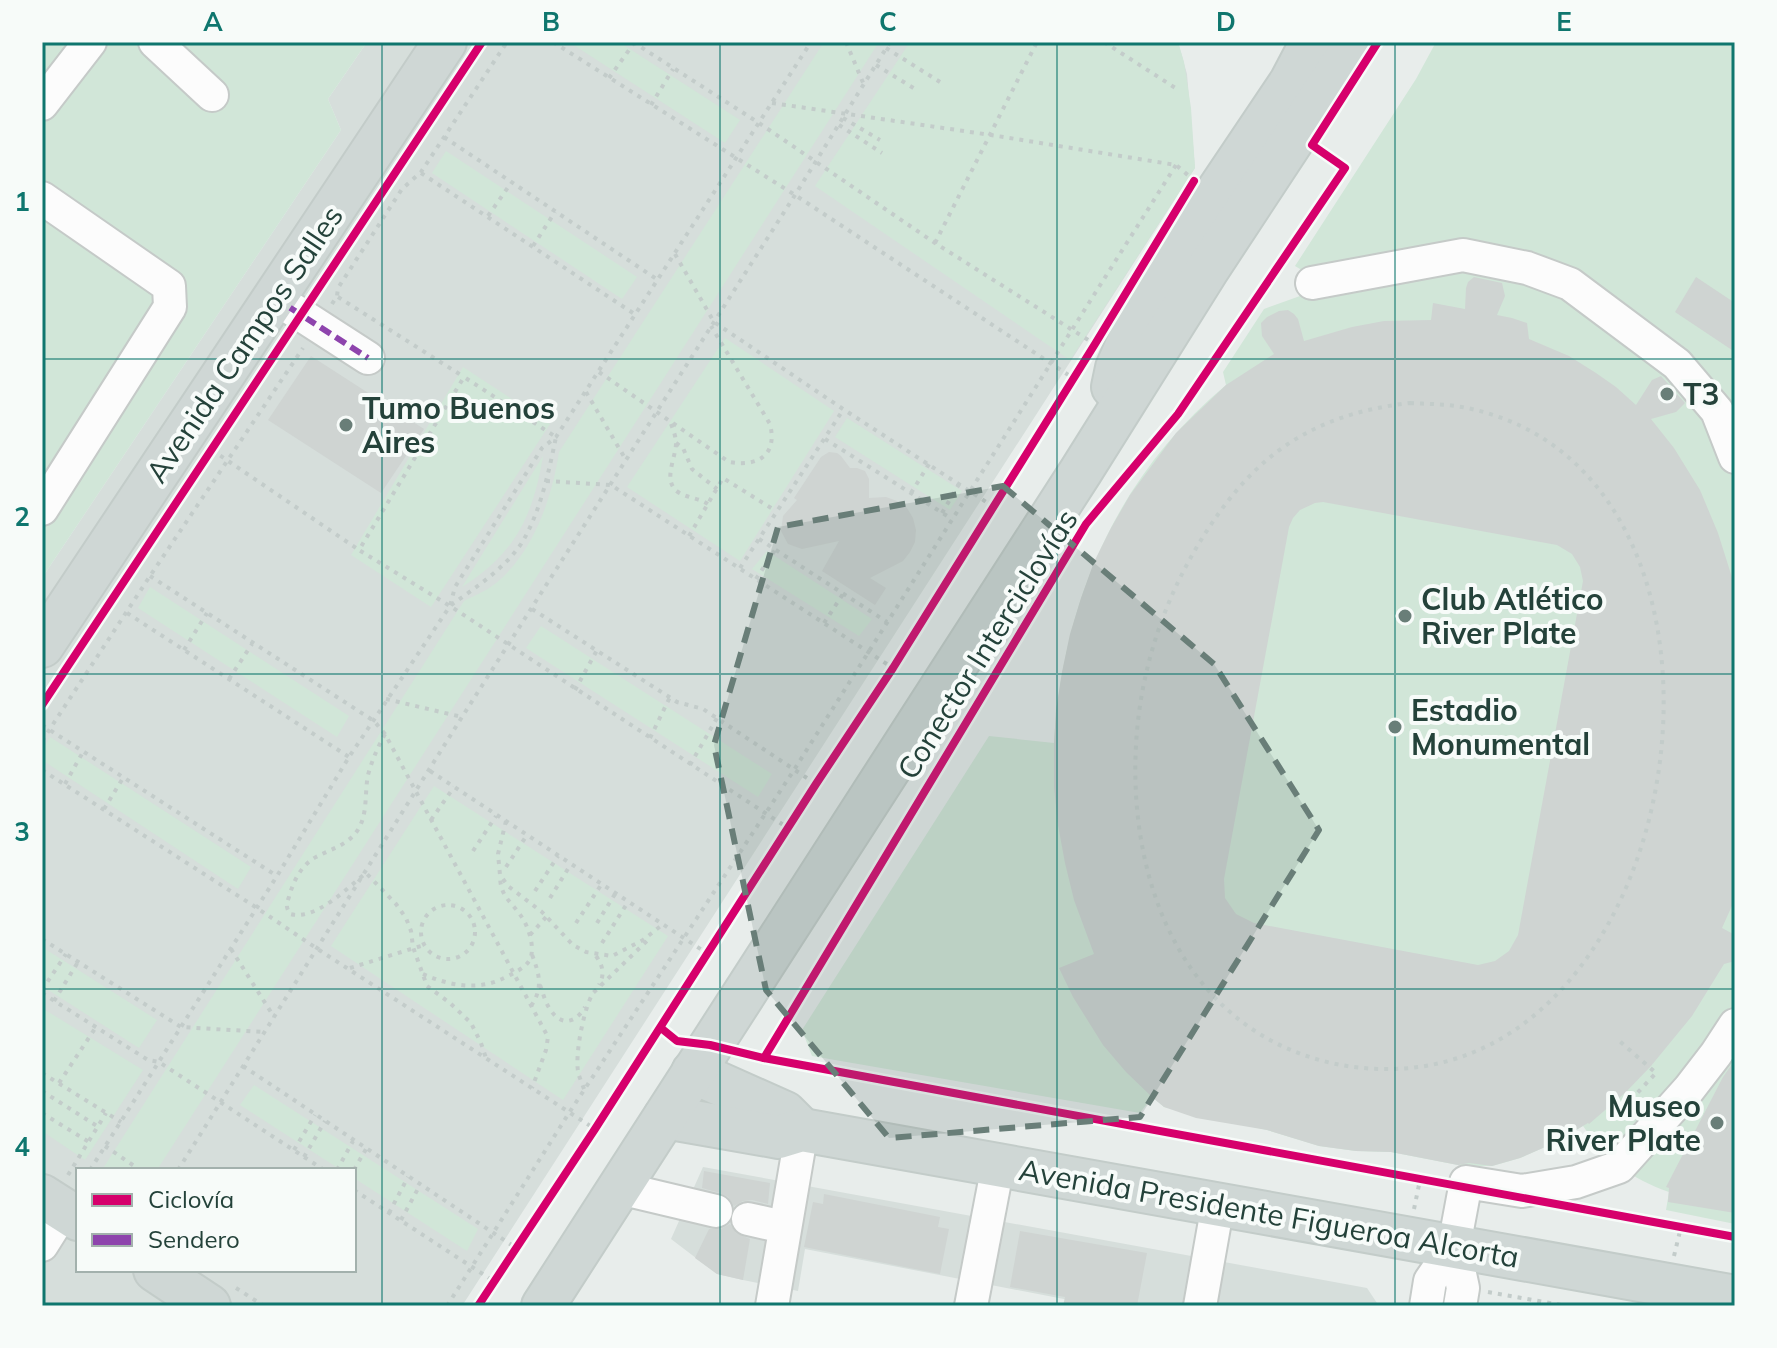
<svg xmlns="http://www.w3.org/2000/svg" width="1777" height="1348" viewBox="0 0 1777 1348" font-family="Mulish,sans-serif">
	<style>
		.built { fill: #d6dedb; fill-rule: evenodd }
		.green { fill: #d1e6d8 }
		.building { fill: #cfd4d2; fill-rule: evenodd }
		.lines { fill: none; stroke-linecap: round; stroke-linejoin: round }
		.minor-casing { stroke: #c5cac8; stroke-width: 36 }
		.major-casing { stroke: #c3ccc9; stroke-width: 46 }
		.path { stroke: #c3ccca; stroke-width: 4; stroke-dasharray: 4 6; stroke-linecap: butt }
		.minor { stroke: #fcfcfc; stroke-width: 32 }
		.major { stroke: #cfd7d5; stroke-width: 42 }
		.quiet { stroke: #8e44ad; stroke-width: 6; stroke-dasharray: 12 6; stroke-linecap: butt }
		.cycleway-casing { stroke: #f7fbf9; stroke-width: 13 }
		.cycleway { stroke: #d6006c; stroke-width: 8 }
		.marked { fill: #697e78; fill-opacity: 0.2; stroke: #697e78; stroke-width: 6; stroke-dasharray: 16 10; stroke-linejoin: round }
		.grid { fill: none; stroke: #0f766e; stroke-width: 2; stroke-opacity: 0.55 }
		.poi-dot { fill: #697e78; stroke: #f7fbf9; stroke-width: 3 }
		.labels { text-anchor: middle; dominant-baseline: central; stroke-width: 8; stroke-linejoin: round; paint-order: stroke }
		.street-label { font-size: 30px; fill: #24423a; stroke: #f7fbf9 }
		.poi-label { font-size: 30px; font-weight: bold; fill: #24423a; stroke: #f7fbf9; text-anchor: start }
		.neatline { fill: none; stroke: #0f766e; stroke-width: 3 }
		.grid-label { font-size: 26px; text-anchor: middle; font-weight: bold; fill: #0f766e }
	</style>
	<rect width="100%" height="100%" fill="#e8edeb"/>
	<g class="built">
		<path d="M367,42H1178L1187,74L1195,168L462,1306H42V578L341,130L328,99ZM78,1170H354V1270H78Z"/>
		<path d="M703,1167L1367,1288L1379,1306H1100L805,1249L798,1291L743,1280L717,1274L671,1239Z"/>
	</g>
	<g class="green">
		<path d="M42,42H367L328,99L341,130L42,578Z"/>
		<path d="M569,42H619L740,120L725,143Z"/>
		<path d="M824,42H879L157,1170H102L464,601C473,596 484,592 492,586C532,557 552,499 559,452Z"/>
		<path d="M910,42H1178L1184,62L1191,108L1195,168L1070,360L815,186Z"/>
		<path d="M1436,42H1735V1224L1666,1210L1669,1192C1631,1179 1605,1158 1583,1126L1552,1144L1520,1158L1492,1166H1463L1391,1152L1356,1151L1319,1146L1267,1130L1164,1107L1152,1097L1140,1113L812,1056L802,1030L989,736L1054,743C1063,602 1116,477 1226,385L1223,372L1264,309L1314,291L1310,275L1295,266L1416,79Z"/>
		<path d="M446,151L637,277L622,299L432,173Z"/>
		<path d="M725,338L834,411L740,561L627,487Z"/>
		<path d="M463,367L550,424L431,607L351,555Z"/>
		<path d="M847,418L962,491L950,510L835,437Z"/>
		<path d="M543,456C533,516 515,554 462,587Z"/>
		<path d="M767,551L872,619L859,636L752,569Z"/>
		<path d="M150,587L349,716L337,737L138,608Z"/>
		<path d="M541,626L772,774L758,797L526,648Z"/>
		<path d="M50,737L251,867L238,889L42,760V750Z"/>
		<path d="M434,786L668,936L563,1100L331,946Z"/>
		<path d="M42,947L157,1020L139,1048L42,986Z"/>
		<path d="M42,1008L143,1070L85,1160L42,1131Z"/>
		<path d="M254,1085L478,1229L467,1251L354,1178V1170H341L240,1105Z"/>
	</g>
	<g class="building">
		<path d="M1474,277L1502,283L1505,296L1497,315L1512,318L1527,323L1529,339L1569,356L1596,373L1616,387L1636,405L1652,380L1661,376L1685,403L1676,412L1651,419L1674,448L1700,490L1718,533L1735,587V899L1722,928L1735,935V961L1724,964L1692,1016L1651,1066L1626,1092L1589,1124L1588,1123L1552,1144L1520,1158L1492,1166L1469,1163L1458,1165L1391,1152L1356,1151L1319,1146L1267,1130L1196,1118L1164,1107L1152,1097L1126,1072L1103,1045L1073,997L1059,968L1094,954L1074,900L1065,863L1058,825L1054,787V744L1056,710L1062,672L1070,634L1081,598L1094,562L1111,528L1130,495L1176,433L1226,385L1274,354L1262,336L1261,323L1267,317L1279,311L1288,310L1294,314L1298,319L1304,341L1352,327L1384,321L1431,320L1433,303L1465,309L1466,288L1468,282ZM1323,502L1557,545L1572,554L1580,567L1583,581L1581,592L1518,935L1509,951L1495,961L1478,965L1254,923L1236,914L1225,898L1224,879L1289,527L1293,518L1300,510L1315,503Z"/>
		<path d="M1696,277L1735,303V352L1675,312Z"/>
		<path d="M311,356L424,429L381,493L268,420Z"/>
		<path d="M829,452L837,453L841,456L850,468H857L865,471L869,479V498L886,497L897,501L907,508L913,518L916,530L915,542L910,552L903,561L870,578L886,588L875,605L822,571L839,541L802,549L788,544L781,531L783,516L797,500L794,498L821,457Z"/>
		<path d="M1735,1060V1213L1668,1202L1669,1188L1666,1187L1723,1077Z"/>
		<path d="M704,1171L770,1183L768,1204L752,1200L743,1201L734,1206L728,1197L720,1193L702,1188Z"/>
		<path d="M824,1194L940,1217L938,1227L949,1229L940,1274L804,1247L813,1202L823,1204Z"/>
		<path d="M730,1224L736,1233L750,1239L743,1280L717,1274L695,1258L709,1229H721Z"/>
		<path d="M1020,1231L1147,1253L1137,1306H1063L1065,1297L1010,1287Z"/>
	</g>
	<g class="lines">
		<defs>
			<g id="minor">
				<path d="M155,42L212,95"/>
				<path d="M42,104L90,42"/>
				<path d="M42,198L169,286L170,307L42,509"/>
				<path d="M1312,283L1463,255L1527,268L1570,284L1677,364L1717,411L1735,457"/>
				<path d="M275,298L368,358"/>
				<path d="M619,1188L716,1211"/>
				<path d="M748,1219L784,1227"/>
				<path d="M42,1245L64,1210"/>
				<path d="M772,1306L802,1130"/>
				<path d="M971,1306L998,1165"/>
				<path d="M1200,1306L1218,1204"/>
				<path d="M1426,1306L1430,1281L1454,1246"/>
				<path d="M1460,1306L1463,1288L1454,1246L1466,1182L1522,1191L1576,1182L1619,1167L1689,1089L1716,1054L1735,1025"/>
			</g>
			<g id="major">
				<path d="M1113,387L1117,368L1152,289L1291,82L1312,42"/>
				<path d="M42,646L445,42"/>
				<path d="M693,1072L785,1113L802,1130"/>
				<path d="M665,1117L779,1137L802,1130L1735,1297"/>
				<path d="M42,1196L78,1219"/>
				<path d="M155,1270L209,1306"/>
				<path d="M543,1306L1081,471L1207,270L1357,42"/>
			</g>
		</defs>
		<use href="#minor" class="minor-casing"/>
		<use href="#major" class="major-casing"/>
		<g class="path">
			<path d="M553,42L795,195L1073,378"/>
			<path d="M633,42L759,123L935,243L1093,343"/>
			<path d="M846,42L864,85"/>
			<path d="M1104,42L1177,89"/>
			<path d="M886,48L940,82"/>
			<path d="M876,65L915,89"/>
			<path d="M609,78L634,43"/>
			<path d="M772,103L991,135L1176,165L1189,176"/>
			<path d="M651,105L673,69"/>
			<path d="M843,118L880,140"/>
			<path d="M839,125L882,153"/>
			<path d="M444,137L658,280"/>
			<path d="M421,173L636,315"/>
			<path d="M488,216L511,183"/>
			<path d="M935,243L1037,42"/>
			<path d="M533,246L555,212"/>
			<path d="M675,254L714,322L843,409L994,507"/>
			<path d="M338,297L464,377"/>
			<path d="M332,304L337,296L338,288L402,189L421,172L507,42"/>
			<path d="M599,372L729,462C757,467 778,456 770,424L711,326"/>
			<path d="M586,392L626,460"/>
			<path d="M1410,403C1429,404 1448,404 1467,408C1777,472 1697,1065 1391,1069C1343,1070 1295,1057 1255,1031C1146,960 1120,808 1143,688C1154,631 1176,578 1208,529C1229,497 1253,468 1285,446C1323,420 1365,408 1410,403Z"/>
			<path d="M671,424C673,429 676,437 676,443C676,458 662,481 678,492C687,498 699,498 708,504"/>
			<path d="M825,439L952,519"/>
			<path d="M676,443L683,448L692,469L717,489"/>
			<path d="M212,450L359,550"/>
			<path d="M546,481L611,485L893,668"/>
			<path d="M911,493L929,464"/>
			<path d="M942,513L959,484"/>
			<path d="M689,536L723,478L776,511"/>
			<path d="M759,539L887,622"/>
			<path d="M740,568L843,410"/>
			<path d="M150,576L374,721L385,734L548,1037L546,1050L532,1088"/>
			<path d="M756,579L775,550"/>
			<path d="M451,605C475,588 504,569 521,544C540,514 549,471 556,437L464,377L359,550L450,606L788,828"/>
			<path d="M532,609L677,702L703,709L816,784"/>
			<path d="M127,613L349,757"/>
			<path d="M824,623L843,594"/>
			<path d="M184,650L207,613"/>
			<path d="M229,679L252,644"/>
			<path d="M575,690L597,650"/>
			<path d="M386,699L462,717"/>
			<path d="M42,725L277,876"/>
			<path d="M385,734C378,747 372,760 368,775C364,795 369,818 354,835C344,846 329,850 316,857C301,865 293,882 289,897C286,905 286,907 290,914C316,921 347,888 366,873L396,904L406,918L411,931L413,947L427,986L450,1003L471,1023L481,1043L486,1058"/>
			<path d="M650,738L670,697"/>
			<path d="M42,741L150,576L303,348"/>
			<path d="M690,765L717,718"/>
			<path d="M42,770L257,908L316,948L595,1129"/>
			<path d="M430,771L708,954"/>
			<path d="M65,784L83,752"/>
			<path d="M104,809L123,778"/>
			<path d="M431,820L454,787"/>
			<path d="M506,821L498,854L500,875L508,886L542,912L573,945L586,952L612,956L643,940L662,925"/>
			<path d="M473,851L496,816"/>
			<path d="M506,867L527,835"/>
			<path d="M535,891L558,856"/>
			<path d="M550,898L571,864"/>
			<circle cx="448" cy="932" r="27"/>
			<path d="M576,923L601,885"/>
			<path d="M597,923L615,894"/>
			<path d="M530,935L547,916"/>
			<path d="M42,939L181,1027L264,1032"/>
			<path d="M602,943L628,902"/>
			<path d="M231,949L274,1017"/>
			<path d="M596,956C603,966 605,974 599,985"/>
			<path d="M350,968L424,945"/>
			<path d="M423,974C448,985 476,991 502,979C510,975 524,969 529,961C536,950 529,929 523,919C512,901 500,898 500,875"/>
			<path d="M540,985C543,993 545,1002 550,1009C561,1027 576,1023 585,1007"/>
			<path d="M42,990L66,954"/>
			<path d="M42,993L148,1060L159,1062L324,1170"/>
			<path d="M54,1001L78,962"/>
			<path d="M531,1006C544,987 539,973 531,952"/>
			<path d="M661,1028L679,1041"/>
			<path d="M742,1053L1441,1184"/>
			<path d="M243,1066L516,1248"/>
			<path d="M42,1073L121,1122"/>
			<path d="M59,1083L96,1027"/>
			<path d="M584,1089C582,1083 579,1077 578,1071C575,1053 584,1008 593,993L650,938"/>
			<path d="M42,1091L97,1126"/>
			<path d="M42,1113L89,1142"/>
			<path d="M1608,1119L1626,1105L1656,1073L1616,1038"/>
			<path d="M105,1146L140,1170"/>
			<path d="M294,1150L315,1115"/>
			<path d="M304,1157L325,1121"/>
			<path d="M90,1170L277,876L349,757L450,606L455,587L542,448L556,437L811,42"/>
			<path d="M178,1170L462,717L795,195L890,42"/>
			<path d="M337,1170L353,1141"/>
			<path d="M354,1170L366,1149"/>
			<path d="M68,1175L106,1113"/>
			<path d="M354,1190L495,1282"/>
			<path d="M1414,1209L1420,1180"/>
			<path d="M1580,1209L1735,1237"/>
			<path d="M389,1213L408,1177"/>
			<path d="M401,1220L420,1185"/>
			<path d="M1674,1256L1681,1227"/>
			<path d="M236,1288L264,1306"/>
			<path d="M1488,1292L1567,1306"/>
			<path d="M447,1306L569,1113L794,770L1176,165"/>
		</g>
		<use href="#minor" class="minor"/>
		<use href="#major" class="major"/>
		<path class="quiet" d="M275,298L368,358"/>
		<defs>
			<g id="cycleway">
				<path d="M42,705L482,42"/>
				<path d="M661,1028L677,1041L710,1045L764,1058L1735,1237"/>
				<path d="M764,1058L1086,524L1178,414L1345,168L1312,145L1378,42"/>
				<path d="M478,1306L595,1129L816,784L893,668L1095,344L1194,181"/>
			</g>
		</defs>
		<use href="#cycleway" class="cycleway-casing"/>
		<use href="#cycleway" class="cycleway"/>
	</g>
	<path class="marked" d="M1003,486L1214,664L1319,830L1140,1117L889,1138L766,990L714,745L778,527Z"/>
	<path class="grid" d="M382,42V1306M720,42V1306M1057,42V1306M1395,42V1306M42,359H1735M42,674H1735M42,989H1735"/>
	<g class="poi-dot">
		<circle cx="1667" cy="394" r="8"/>
		<circle cx="346" cy="425" r="8"/>
		<circle cx="1405" cy="616" r="8"/>
		<circle cx="1395" cy="727" r="8"/>
		<circle cx="1717" cy="1123" r="8"/>
	</g>
	<g class="labels">
		<g class="street-label">
			<text transform="translate(244 344) rotate(-56)">Avenida Campos Salles</text>
			<text transform="translate(987 644) rotate(-58)">Conector Interciclovías</text>
			<text transform="translate(1269 1213) rotate(10)">Avenida Presidente Figueroa Alcorta</text>
		</g>
		<g class="poi-label">
			<text x="1683" y="394">T3</text>
			<text x="362" y="408">Tumo Buenos<tspan x="362" dy="34">Aires</tspan></text>
			<text x="1421" y="599">Club Atlético<tspan x="1421" dy="34">River Plate</tspan></text>
			<text x="1411" y="710">Estadio<tspan x="1411" dy="34">Monumental</tspan></text>
			<text x="1701" y="1106" text-anchor="end">Museo<tspan x="1701" dy="34">River Plate</tspan></text>
		</g>
	</g>
	<rect width="1777" height="1348" fill="none" stroke="#f7fbf9" stroke-width="88"/>
	<rect x="76" y="1168" width="280" height="104" fill="#f7fbf9" stroke="#a3b1ad" stroke-width="2"/>
	<rect x="92" y="1194" width="40" height="12" fill="#d6006c" stroke="#a3b1ad" stroke-width="2"/>
	<text x="148" y="1208" font-size="24" fill="#24423a">Ciclovía</text>
	<rect x="92" y="1234" width="40" height="12" fill="#8e44ad" stroke="#a3b1ad" stroke-width="2"/>
	<text x="148" y="1248" font-size="24" fill="#24423a">Sendero</text>
	<rect x="44" y="44" width="1689" height="1260" class="neatline"/>
	<g class="grid-label">
		<text x="213" y="31">A</text>
		<text x="551" y="31">B</text>
		<text x="888" y="31">C</text>
		<text x="1226" y="31">D</text>
		<text x="1564" y="31">E</text>
		<text x="22" y="211">1</text>
		<text x="22" y="526">2</text>
		<text x="22" y="841">3</text>
		<text x="22" y="1156">4</text>
	</g>
</svg>
